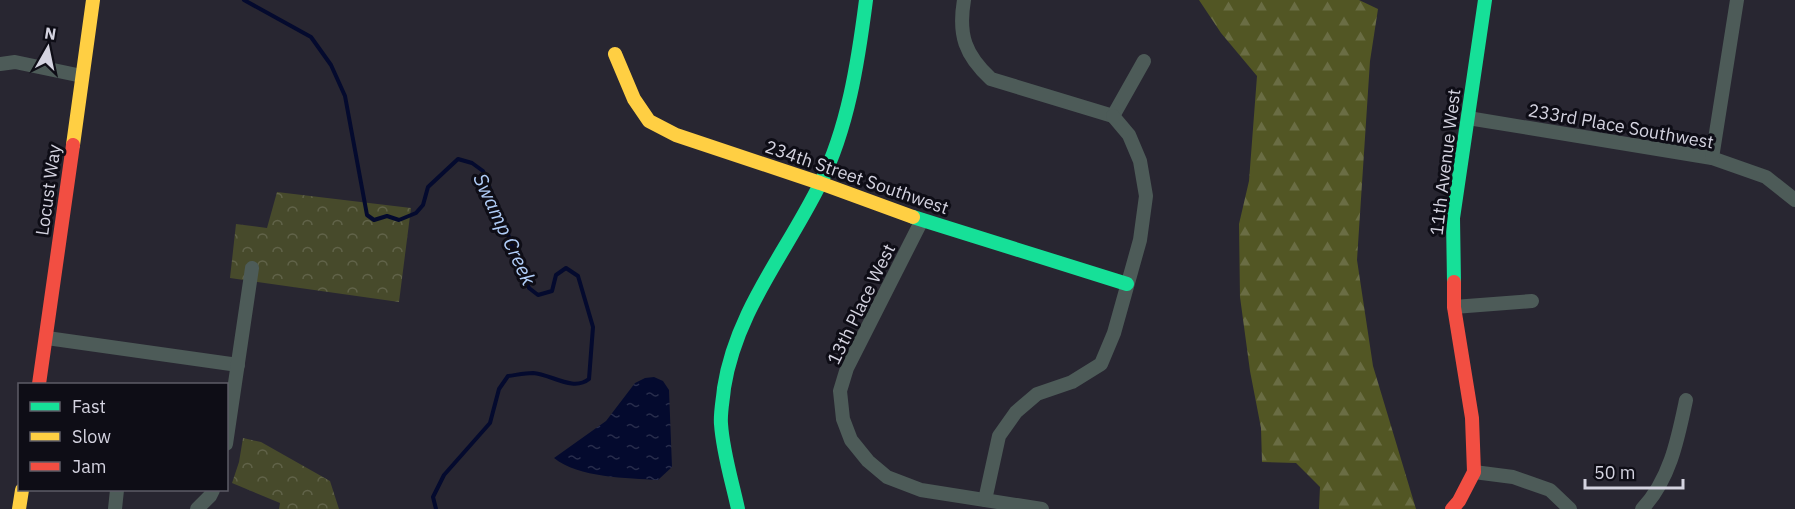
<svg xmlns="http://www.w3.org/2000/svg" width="1795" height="509" viewBox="0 0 1795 509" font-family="'IBM Plex Sans',sans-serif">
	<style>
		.forest { fill: url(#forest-firs) }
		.park { fill: url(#park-crowns) }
		.water { fill: url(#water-ripples) }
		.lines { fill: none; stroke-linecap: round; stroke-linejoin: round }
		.stream { stroke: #040a2e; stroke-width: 4 }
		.street { stroke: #4d5b58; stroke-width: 14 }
		.fast { stroke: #16e098; stroke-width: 14 }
		.slow { stroke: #ffcf43; stroke-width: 14 }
		.jam { stroke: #f24e42; stroke-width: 14 }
		.labels { text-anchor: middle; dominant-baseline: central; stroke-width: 6; stroke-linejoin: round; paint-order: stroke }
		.street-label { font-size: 18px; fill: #d4d3e0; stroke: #0e0d16 }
		.water-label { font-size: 20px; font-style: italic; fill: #b0cdf8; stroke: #0e0d16 }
	</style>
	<defs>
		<pattern id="forest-firs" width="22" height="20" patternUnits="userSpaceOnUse" patternTransform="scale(1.5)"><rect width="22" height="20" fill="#525624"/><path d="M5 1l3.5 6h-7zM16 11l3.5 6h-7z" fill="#6a6d44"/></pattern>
		<pattern id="park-crowns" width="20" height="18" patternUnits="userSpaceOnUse" patternTransform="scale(1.5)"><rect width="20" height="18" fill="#474a2b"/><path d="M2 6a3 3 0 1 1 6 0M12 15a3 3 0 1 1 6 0" fill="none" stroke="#616349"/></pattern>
		<pattern id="water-ripples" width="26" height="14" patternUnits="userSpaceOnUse" patternTransform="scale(1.5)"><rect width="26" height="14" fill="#040a2e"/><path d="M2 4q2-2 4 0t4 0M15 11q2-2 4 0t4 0" fill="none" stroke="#282d4c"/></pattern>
	</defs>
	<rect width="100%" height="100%" fill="#282631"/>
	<path class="forest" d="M1199,0H1359L1378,9L1370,61L1357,260L1373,366L1416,509H1319L1320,487L1296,463L1262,462L1261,428L1250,371L1240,297L1239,224L1249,181L1257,76L1221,33Z"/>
	<g class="park">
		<path d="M277,192L411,208L399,302L230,278L236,224L267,228Z"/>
		<path d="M243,438L261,442L330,481L339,509H279L280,503L232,483L239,462Z"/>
	</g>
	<path class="water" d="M654,377L663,381L669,390L672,467L658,480C628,478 578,478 554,458L606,421L635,383L645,378Z"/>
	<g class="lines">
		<path class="stream" d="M244,0L311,37L331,65L345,96L367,215L374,220L387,216L399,220L416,213L423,205L428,187L458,159L472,163L483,171L529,288L538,295L552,291L556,275L566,268L578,276L593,327L589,379C573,392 551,374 533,373C525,373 516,375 508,376L499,389L490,423L444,475L433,497L436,509"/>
		<g class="street">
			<path d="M964,0C958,35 965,55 991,79L1113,116"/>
			<path d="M0,64L15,62L82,76"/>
			<path d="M1113,116L1144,61"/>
			<path d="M1468,118L1712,158L1766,177L1795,200"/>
			<path d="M1712,158L1737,0"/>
			<path d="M922,220L847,368L840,391L843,419L851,440L868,461L887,477L921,490L1042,509"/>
			<path d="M1454,307L1532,301"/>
			<path d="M47,338L238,365"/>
			<path d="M226,444L252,268"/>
			<path d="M1474,472L1513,477L1550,490L1570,509"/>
			<path d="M985,500L999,436L1016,412L1037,394L1072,382L1101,364L1114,333L1140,240L1146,196L1140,161L1129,135L1113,116"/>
			<path d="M115,509L117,490"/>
			<path d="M197,509L210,496L213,490"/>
			<path d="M1642,509C1670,480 1678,438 1686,400"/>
		</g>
		<g class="fast">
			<path d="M913,217L1127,284"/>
			<path d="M1454,282L1453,218L1485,0"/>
			<path d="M738,509C732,481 723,453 721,424C720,413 723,400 724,388C736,311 786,253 820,184C848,128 858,62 866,0"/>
		</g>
		<g class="slow">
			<path d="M615,54L634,99L649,121L676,135L820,183L913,217"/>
			<path d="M73,145L93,0"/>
			<path d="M19,509L22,490"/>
		</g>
		<g class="jam">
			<path d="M39,384L73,145"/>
			<path d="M1452,509L1459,501L1474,472L1472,418L1454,307V282"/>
		</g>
	</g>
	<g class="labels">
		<g class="street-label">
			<text transform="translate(1621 126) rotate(10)">233rd Place Southwest</text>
			<text transform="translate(1445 162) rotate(-83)">11th Avenue West</text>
			<text transform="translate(857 177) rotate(19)">234th Street Southwest</text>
			<text transform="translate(48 190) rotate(-82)">Locust Way</text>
			<text transform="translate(861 304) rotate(-64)">13th Place West</text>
		</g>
		<g class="water-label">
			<text transform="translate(505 229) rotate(65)">Swamp Creek</text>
		</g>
	</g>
	<rect x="18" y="383" width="210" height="108" fill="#0e0d16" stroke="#5d5c67" stroke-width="1.5"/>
	<rect x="30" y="402" width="30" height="9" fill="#16e098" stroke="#5d5c67" stroke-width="1.5"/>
	<text x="72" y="413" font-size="18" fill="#d4d3e0">Fast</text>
	<rect x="30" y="432" width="30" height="9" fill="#ffcf43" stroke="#5d5c67" stroke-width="1.5"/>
	<text x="72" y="443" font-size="18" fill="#d4d3e0">Slow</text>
	<rect x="30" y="462" width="30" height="9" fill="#f24e42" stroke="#5d5c67" stroke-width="1.5"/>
	<text x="72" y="473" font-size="18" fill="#d4d3e0">Jam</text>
	<g transform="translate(48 48) rotate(9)" stroke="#0e0d16" stroke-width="4.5" paint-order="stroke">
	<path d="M0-4.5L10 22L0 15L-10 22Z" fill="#d4d3e0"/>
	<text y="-9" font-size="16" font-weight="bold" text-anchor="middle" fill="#d4d3e0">N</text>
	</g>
	<path d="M1585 479v9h98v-9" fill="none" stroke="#d4d3e0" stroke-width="3"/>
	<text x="1594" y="479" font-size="18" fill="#d4d3e0" stroke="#0e0d16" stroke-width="4.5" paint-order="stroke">50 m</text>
</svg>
